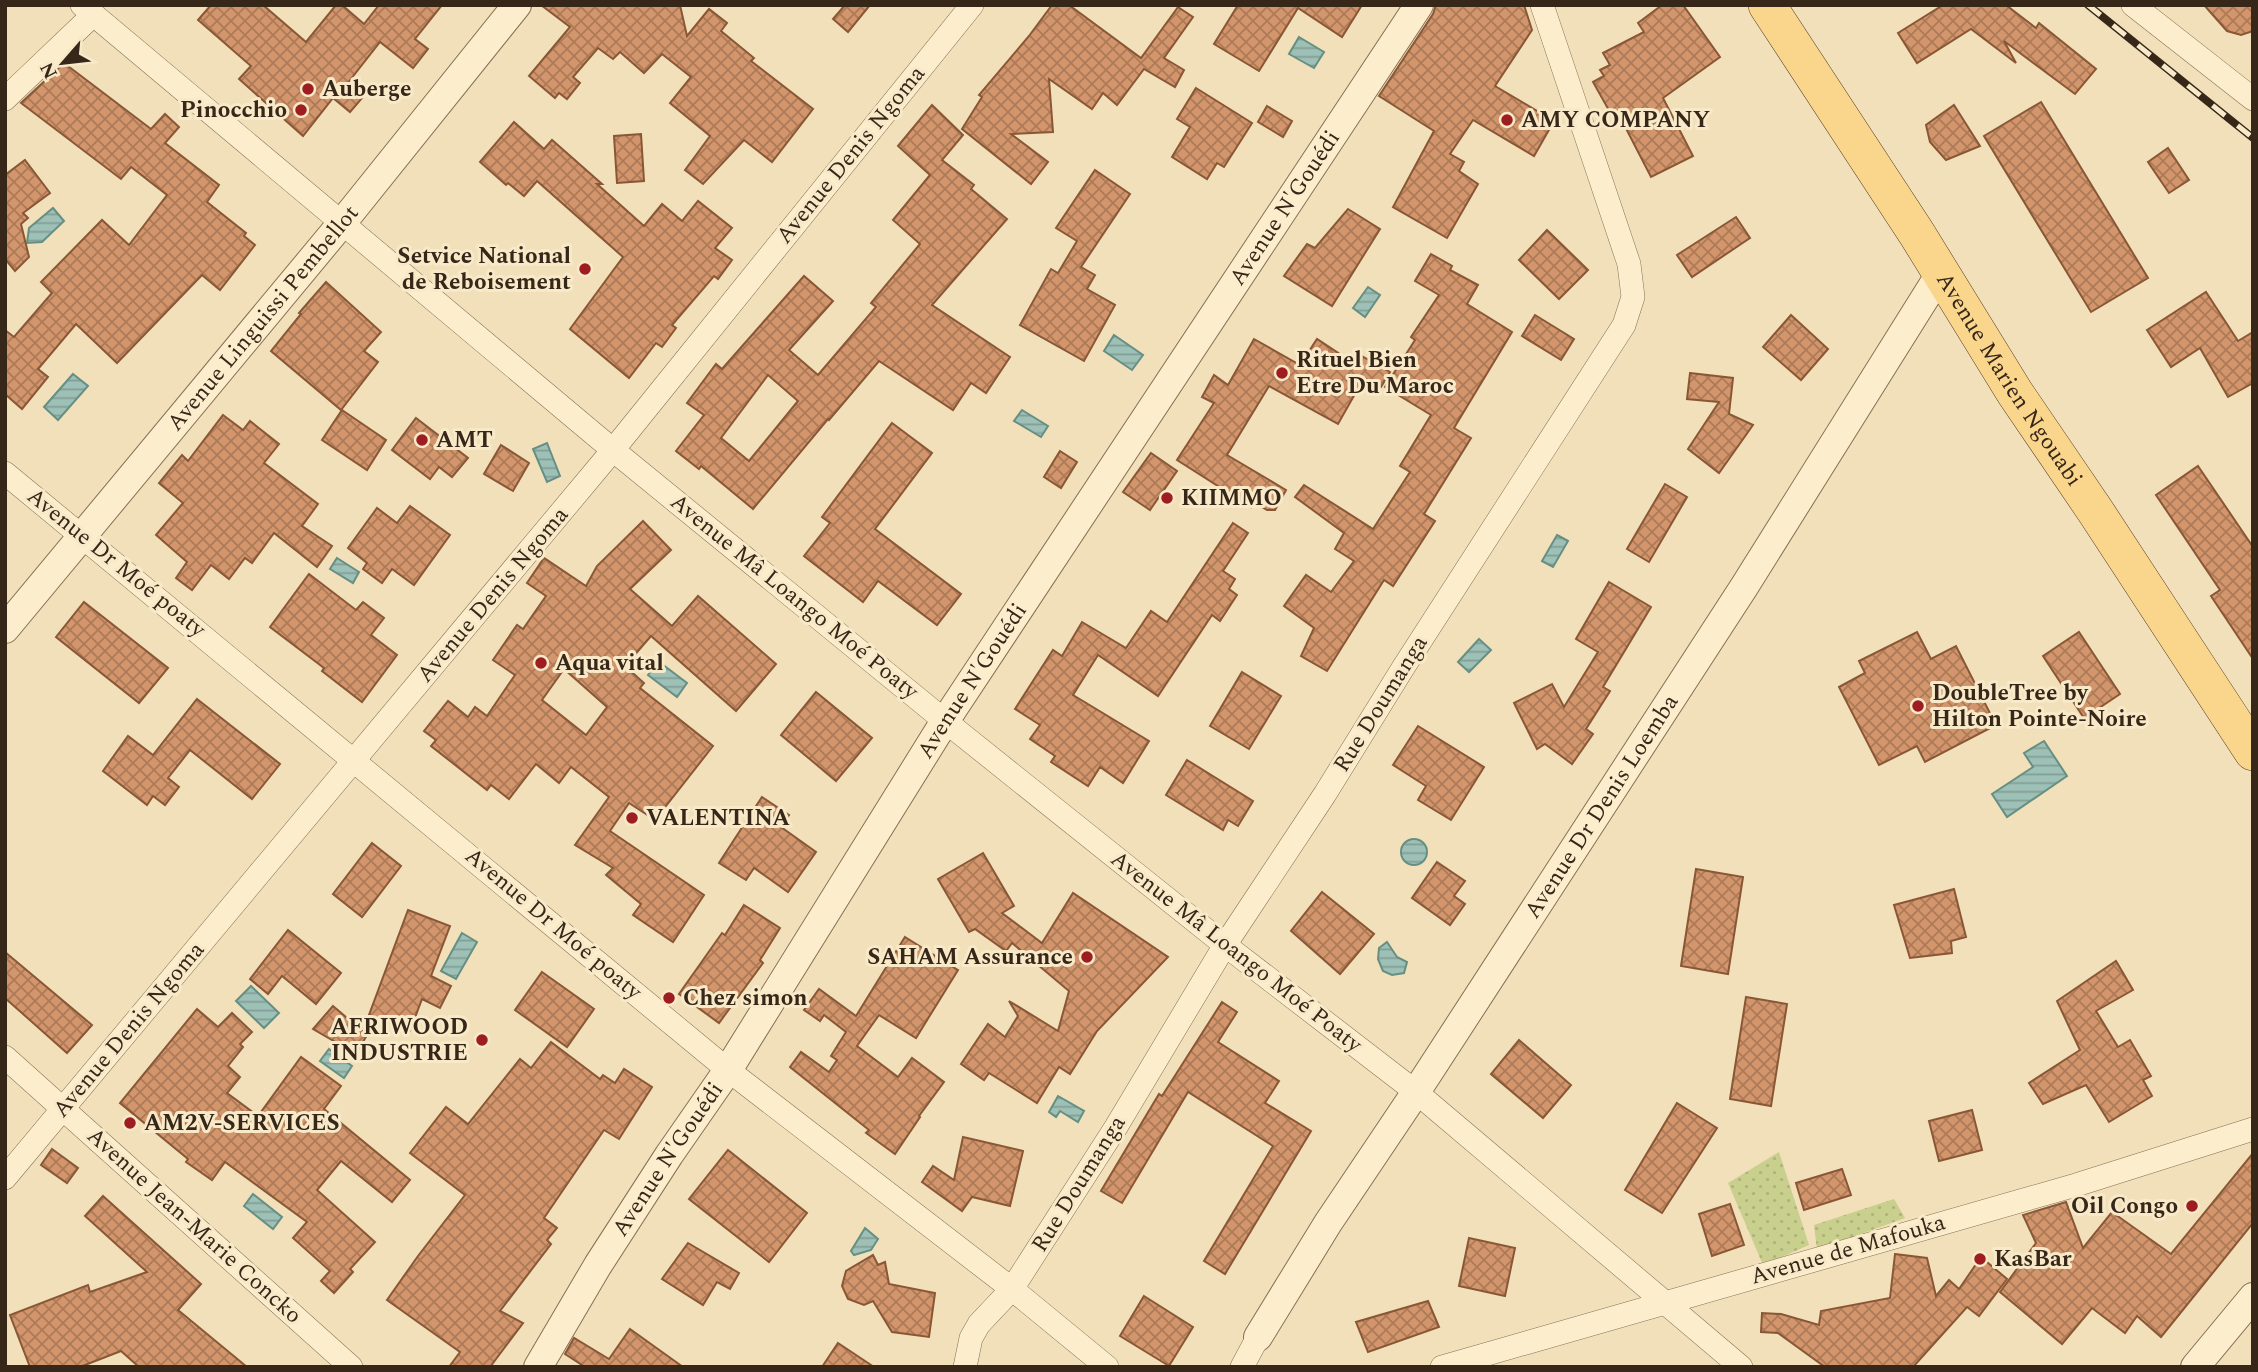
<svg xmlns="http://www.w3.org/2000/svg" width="2258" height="1372" viewBox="0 0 2258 1372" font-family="Spectral,serif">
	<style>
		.grass { fill: url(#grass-dots) }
		.water { fill: url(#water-rules); stroke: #668f84; stroke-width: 2 }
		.building { fill: url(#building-cross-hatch); stroke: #8a5736; stroke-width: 2; fill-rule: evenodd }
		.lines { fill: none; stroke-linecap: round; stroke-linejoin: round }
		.minor-casing { stroke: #896f53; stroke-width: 24 }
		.tertiary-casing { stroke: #896f53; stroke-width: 30 }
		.primary-casing { stroke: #563d28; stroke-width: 38 }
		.minor { stroke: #fcedcd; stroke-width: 23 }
		.tertiary { stroke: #fcedcd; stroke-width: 28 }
		.primary { stroke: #fad68c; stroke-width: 37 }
		.rail-casing { stroke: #372719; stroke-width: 8 }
		.rail { stroke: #f8eac9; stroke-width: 5; stroke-dasharray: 16; stroke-linecap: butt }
		.poi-dot { fill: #9d1d20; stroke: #f8eac9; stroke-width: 2.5 }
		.labels { text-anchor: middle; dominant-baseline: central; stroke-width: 6; stroke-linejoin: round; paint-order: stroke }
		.poi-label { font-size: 23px; font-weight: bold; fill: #372719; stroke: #f8eac9; text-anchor: start }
		.street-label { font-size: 23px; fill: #372719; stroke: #f8eac9 }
	</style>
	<defs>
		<pattern id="grass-dots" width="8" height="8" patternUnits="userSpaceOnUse" patternTransform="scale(1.75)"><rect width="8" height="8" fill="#c9d08d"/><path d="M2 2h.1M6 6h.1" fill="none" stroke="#adb379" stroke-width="1.8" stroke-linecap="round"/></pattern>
		<pattern id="water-rules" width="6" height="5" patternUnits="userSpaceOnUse" patternTransform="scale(1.75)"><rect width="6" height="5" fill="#9ec1b7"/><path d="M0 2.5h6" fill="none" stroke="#829d94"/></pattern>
		<pattern id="building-cross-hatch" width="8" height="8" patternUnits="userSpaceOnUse" patternTransform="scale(1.75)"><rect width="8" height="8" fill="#d3956b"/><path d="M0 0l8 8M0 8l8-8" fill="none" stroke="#ac7a57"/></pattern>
	</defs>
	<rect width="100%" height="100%" fill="#f1e0b9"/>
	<g class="grass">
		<path d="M1779,1152L1809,1245L1763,1265L1728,1183Z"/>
		<path d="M1894,1199L1905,1218L1817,1250L1814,1225Z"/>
	</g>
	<g class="water">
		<path d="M1299,37L1324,52L1314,68L1289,54Z"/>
		<path d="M53,208L64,221L42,242L27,243L29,228Z"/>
		<path d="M1368,287L1380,295L1365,317L1353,308Z"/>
		<path d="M1114,335L1143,355L1132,370L1104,351Z"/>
		<path d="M73,374L88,386L58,420L44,407Z"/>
		<path d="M1022,410L1048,426L1041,437L1014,421Z"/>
		<path d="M547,443L560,476L547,482L533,449Z"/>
		<path d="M1557,535L1568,541L1553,567L1542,561Z"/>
		<path d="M337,558L359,572L353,583L330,569Z"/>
		<path d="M1479,639L1491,650L1469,672L1458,662Z"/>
		<path d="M658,661L687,683L677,697L648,675Z"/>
		<path d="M2044,741L2067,776L2007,817L1992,794L2033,767L2024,753Z"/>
		<circle cx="1414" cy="852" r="13"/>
		<path d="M462,933L477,942L456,979L441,971Z"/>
		<path d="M1387,942L1397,957L1407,962L1404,973L1392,975L1383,971L1378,959L1379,948Z"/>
		<path d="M251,986L279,1013L264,1028L236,1001Z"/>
		<path d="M329,1049L352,1066L344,1078L320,1061Z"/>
		<path d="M1058,1096L1084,1111L1078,1122L1060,1111L1056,1117L1049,1112Z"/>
		<path d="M253,1194L282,1217L273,1229L244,1206Z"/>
		<path d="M865,1228L878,1239L871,1250L854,1255L851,1251Z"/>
	</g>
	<g class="building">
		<path d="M211,5H263L306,42L336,5H342L364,24L379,5H442L415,39L428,49L413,68L380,42L347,84L363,97L350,112L333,98L303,136L239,79L251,66L198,20Z"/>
		<path d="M541,5H680L687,36L709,9L727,23L721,31L754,58L751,61L813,109L772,162L744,140L703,184L685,170L710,136L670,103L691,77L662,54L644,73L620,52L613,59L598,48L573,77L580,83L567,99L559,93L555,98L529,76L570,27Z"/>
		<path d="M845,5H870L848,32L833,19Z"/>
		<path d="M1052,5H1069L1141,58L1178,7L1193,17L1164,58L1184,70L1175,87L1144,69L1117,105L1103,93L1092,109L1049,79L1053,132L1011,134L1048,162L1031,184L962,129L982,97L979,95L1029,36Z"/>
		<path d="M1238,5H1362L1342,37L1298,8L1259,71L1214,44Z"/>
		<path d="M1436,5H1524L1532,30L1495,86L1554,121L1534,156L1473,120L1450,154L1464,162L1459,171L1478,184L1447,238L1393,207L1434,131L1379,96L1433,14Z"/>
		<path d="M1662,5H1683L1720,57L1663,98L1693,156L1651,177L1617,111L1611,114L1593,82L1604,76L1600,70L1610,65L1603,53L1644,32L1638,23Z"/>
		<path d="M1943,5H2006L2036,28L2039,23L2096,69L2075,94L2004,41L2016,63L1971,29L1917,63L1898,33Z"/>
		<path d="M2204,5H2253V31L2241,35L2227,31Z"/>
		<path d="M64,63L151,129L165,114L179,127L165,143L219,185L207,202L246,233L244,236L255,245L220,290L202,275L117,363L76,324L38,369L48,377L22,409L5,394V330L14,337L52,293L41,282L102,220L129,245L167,195L131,167L121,179L21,103Z"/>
		<path d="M1196,88L1252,123L1224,167L1217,163L1207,179L1172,157L1190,127L1177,119Z"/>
		<path d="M2041,102L2148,278L2091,312L1984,136Z"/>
		<path d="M932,105L963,135L942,160L974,185L971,189L1007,219L932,305L1010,357L986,393L971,383L953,410L879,361L829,420L828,419L753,509L701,466L699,469L676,451L704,415L687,403L716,364L722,369L804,276L833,301L789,350L818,375L876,307L871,303L920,244L893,220L930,175L898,146ZM768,375L798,401L749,461L721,438Z"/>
		<path d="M1954,105L1980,146L1946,160L1930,142L1926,125Z"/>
		<path d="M1267,106L1292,121L1283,137L1258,122Z"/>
		<path d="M514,122L544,149L552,140L602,184H597L644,226L662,204L682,221L698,201L732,228L715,248L732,260L718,279L714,276L672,325L676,328L662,347L656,343L629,378L570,329L623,257L537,181L524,196L508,183L506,185L480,162Z"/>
		<path d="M641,134L644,181L617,183L614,136Z"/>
		<path d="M2168,148L2189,180L2169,193L2148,162Z"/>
		<path d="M25,160L50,193L23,213L28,218L21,224L29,257L15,271L5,259V175Z"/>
		<path d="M1095,170L1130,194L1081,267L1095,275L1087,289L1115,305L1084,361L1020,325L1051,269L1058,273L1077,241L1056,228Z"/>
		<path d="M1348,209L1380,229L1332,306L1284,276L1307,244L1315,248Z"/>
		<path d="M1736,217L1750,238L1692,277L1677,255Z"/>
		<path d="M1547,230L1588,270L1559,299L1519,260Z"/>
		<path d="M1431,254L1452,266L1450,270L1478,285L1467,304L1512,332L1454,428L1471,438L1424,514L1435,521L1393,586L1384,580L1327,671L1301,656L1314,628L1284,606L1306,575L1331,592L1354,561L1335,549L1344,533L1295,497L1304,485L1373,529L1410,472L1400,466L1431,415L1385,387L1415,340L1411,337L1439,295L1415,281Z"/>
		<path d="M326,282L381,332L364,351L378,362L341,410L271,351L301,314L299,313Z"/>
		<path d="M2206,292L2238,341L2253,332V383L2228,397L2200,348L2171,367L2147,330Z"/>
		<path d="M1535,315L1574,339L1561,360L1522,336Z"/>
		<path d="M1791,315L1828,349L1801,380L1763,347Z"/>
		<path d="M1254,339L1300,365L1317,339L1355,364L1360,355L1390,372L1381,387L1364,378L1338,424L1269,386L1227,455L1286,490L1275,510H1267L1254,502L1251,507L1177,460L1214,403L1202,397L1214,375L1228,385Z"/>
		<path d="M1690,373L1733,378L1729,414L1753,425L1719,473L1688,449L1719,402L1687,399Z"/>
		<path d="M342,410L386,440L367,470L322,440Z"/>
		<path d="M223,415L243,430L250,421L279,444L264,463L318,504L302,526L332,546L317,567L274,533L252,563L245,558L229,579L211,565L192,590L176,578L187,562L156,535L183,503L159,483L182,455L188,461Z"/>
		<path d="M416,418L468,458L452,477L439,467L430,479L392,450Z"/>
		<path d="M892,423L932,453L875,529L961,594L937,625L878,581L863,602L804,556L830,523L822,517Z"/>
		<path d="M501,445L529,463L513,491L484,474Z"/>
		<path d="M1060,451L1077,462L1061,488L1044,477Z"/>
		<path d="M1151,453L1177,471L1150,510L1123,492Z"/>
		<path d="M2198,466L2253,547V659L2211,596L2220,590L2156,495Z"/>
		<path d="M1665,484L1687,497L1649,562L1627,549Z"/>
		<path d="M410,506L450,535L414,585L392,569L382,583L363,569L367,563L348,548L377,508L397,523Z"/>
		<path d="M643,521L671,550L630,589L672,626L698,596L776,664L736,711L651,636L625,666L644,683L640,688L713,746L655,820L629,803L610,831L704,895L673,942L633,915L641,904L606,875L613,868L575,845L609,797L571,767L559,783L536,764L509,799L491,785L487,790L431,746L436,740L424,731L448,701L468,717L475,707L487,716L515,675L493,660L517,625L523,629L546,596L527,583L544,558L586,586L597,566ZM564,669L607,707L586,735L542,700Z"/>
		<path d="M1233,523L1248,533L1223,571L1235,579L1229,589L1237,595L1220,621L1212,615L1158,696L1098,655L1073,695L1149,741L1123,783L1100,767L1088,786L1051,762L1055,756L1030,739L1040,725L1015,709L1053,650L1062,656L1082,622L1126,648L1151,611L1167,622Z"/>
		<path d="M309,574L356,610L363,602L384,618L371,635L397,655L362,702L322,671L324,668L270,627Z"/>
		<path d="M1609,582L1651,607L1603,687L1610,691L1586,729L1593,734L1572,764L1545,744L1537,749L1514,703L1552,684L1564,707L1598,652L1576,639Z"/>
		<path d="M84,602L168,668L139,703L56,637Z"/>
		<path d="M1917,632L1931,659L1956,646L1996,725L1925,762L1917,746L1879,765L1839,687L1865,673L1859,661Z"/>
		<path d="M2079,632L2120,694L2084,718L2043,656Z"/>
		<path d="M1242,672L1281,696L1249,749L1210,726Z"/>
		<path d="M816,692L872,738L836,781L781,735Z"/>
		<path d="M197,699L280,764L252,799L190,750L168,778L179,787L165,805L153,796L147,805L103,771L128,736L153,755Z"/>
		<path d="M1418,726L1484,767L1451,820L1418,800L1426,786L1393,765Z"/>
		<path d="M1187,760L1253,801L1238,826L1228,820L1223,830L1166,795Z"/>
		<path d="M762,797L789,815L781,827L816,852L788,892L754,868L746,880L719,863Z"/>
		<path d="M372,843L401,866L362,917L333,894Z"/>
		<path d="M983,853L1014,906L1002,913L1042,943L1073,893L1168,957L1097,1031L1070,1074L1059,1067L1037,1103L989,1073L984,1080L961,1064L988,1024L1005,1037L1018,1016L1009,1001L1058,1031L1069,991L1012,943L1006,951L975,929L969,932L938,879Z"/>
		<path d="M1437,862L1465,881L1454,896L1465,904L1450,925L1412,898Z"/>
		<path d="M1696,869L1743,877L1728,974L1681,966Z"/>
		<path d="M1954,889L1966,937L1951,941L1952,953L1910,958L1894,905Z"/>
		<path d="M1322,892L1374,934L1340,974L1291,931Z"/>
		<path d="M744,905L780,928L760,960L763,963L719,1023L679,994L722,933L725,935Z"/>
		<path d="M408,910L450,926L431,976L451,986L440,1008L422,999L410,1031L369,1015Z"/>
		<path d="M288,930L341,973L316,1004L282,976L268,994L250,979Z"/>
		<path d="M905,937L958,970L916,1038L879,1015L857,1046L898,1077L912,1058L944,1082L919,1116L920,1117L895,1154L866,1133L869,1130L790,1067L801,1052L829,1072L837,1060L831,1056L846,1032L824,1015L820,1021L804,1010L819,989L856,1016Z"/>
		<path d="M5,952L92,1025L67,1053L5,998Z"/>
		<path d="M2116,961L2133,990L2096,1011L2118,1047L2130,1040L2151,1076L2143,1080L2152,1096L2109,1122L2086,1085L2043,1104L2029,1083L2080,1050L2057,1001Z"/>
		<path d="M542,972L594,1009L567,1047L515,1010Z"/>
		<path d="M1746,997L1787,1004L1771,1106L1730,1099Z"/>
		<path d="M1222,1002L1237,1012L1218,1042L1279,1081L1265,1103L1311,1131L1225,1274L1204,1261L1273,1146L1188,1092L1122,1203L1101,1191L1159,1094L1162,1096Z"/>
		<path d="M333,1006L367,1035L356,1054L313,1029Z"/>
		<path d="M197,1009L218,1027L232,1013L252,1032L240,1044L243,1047L228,1066L240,1077L227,1093L258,1116L301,1057L341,1086L324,1109L410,1180L392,1202L341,1161L317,1190L375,1242L350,1269L353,1272L334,1293L321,1281L330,1271L293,1238L307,1222L225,1162L212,1180L186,1162L188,1159L120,1103Z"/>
		<path d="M1519,1040L1571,1085L1543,1118L1491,1074Z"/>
		<path d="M551,1042L600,1079L603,1075L615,1083L624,1069L652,1087L619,1139L604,1130L544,1218L557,1228L547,1240L551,1244L500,1311L523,1323L490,1367H449L460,1352L387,1300L418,1256L465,1195L410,1153L446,1107L468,1124L520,1059L531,1068Z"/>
		<path d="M1677,1103L1717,1128L1662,1213L1625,1190Z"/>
		<path d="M1972,1110L1982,1150L1939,1161L1929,1121Z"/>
		<path d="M963,1137L1023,1151L1010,1206L972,1197L962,1211L922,1182L933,1166L954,1180Z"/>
		<path d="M52,1149L78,1168L67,1183L41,1165Z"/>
		<path d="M728,1150L807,1213L769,1262L689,1199Z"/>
		<path d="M2253,1153V1223L2161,1337L2137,1316L2125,1333L2092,1308L2062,1344L2000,1292L2036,1243L2023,1215L2066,1202L2083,1248L2112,1212L2171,1254Z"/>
		<path d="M1842,1169L1851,1195L1804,1210L1796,1183Z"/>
		<path d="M103,1196L201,1284L178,1310L247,1367H139L121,1351L80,1367H30L10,1315L88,1285L90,1292L147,1272L85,1216Z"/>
		<path d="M1730,1204L1744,1245L1712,1256L1699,1214Z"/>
		<path d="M1469,1238L1515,1248L1505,1296L1459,1286Z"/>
		<path d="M688,1243L739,1273L730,1289L717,1282L703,1305L662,1279Z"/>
		<path d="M1895,1254L1927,1258L1936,1296L1949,1280L1959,1289L1981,1257L2007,1279L1979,1316L1967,1307L1913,1367H1825L1778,1333L1761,1332L1762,1313L1781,1314L1819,1325L1821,1311L1890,1298Z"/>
		<path d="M873,1255L878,1265L885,1262L889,1284L935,1293L929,1337L892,1332L873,1301L864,1305L848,1299L842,1286L846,1271Z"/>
		<path d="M1144,1296L1193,1327L1169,1366L1120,1336Z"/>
		<path d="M1428,1301L1439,1327L1368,1352L1356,1322Z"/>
		<path d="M630,1329L683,1367H585L565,1354L574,1338L609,1359Z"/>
		<path d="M838,1343L874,1367H822Z"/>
	</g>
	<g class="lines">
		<defs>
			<g id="minor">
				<path d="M82,5L613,450L945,721L1225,945L1416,1092L1741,1367"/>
				<path d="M2133,5L2253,99"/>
				<path d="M5,99L93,15"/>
				<path d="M5,473L728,1070L1012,1289L1107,1367"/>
				<path d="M5,1057L351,1367"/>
				<path d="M5,1178L613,450L972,5"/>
				<path d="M965,1367L971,1338L979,1324L1012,1289L1116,1127L1225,945L1325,794L1403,668L1624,325L1633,297L1629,264L1542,5"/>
				<path d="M1242,1367L1258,1337"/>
				<path d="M1442,1367L2076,1185L2253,1129"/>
			</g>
			<g id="tertiary">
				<path id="s1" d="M5,629L342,223L517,5"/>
				<path id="s2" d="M1258,1337L1328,1223L1416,1092L1744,587L1940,274"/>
				<path id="s3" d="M538,1367L598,1265L669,1155L728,1070L945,721L1419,5"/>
				<path d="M2195,1367L2253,1297"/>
			</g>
			<g id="primary">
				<path id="s4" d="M1767,5L1917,234L2015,393L2096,512L2253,752"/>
			</g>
		</defs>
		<use href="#minor" class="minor-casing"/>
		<use href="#tertiary" class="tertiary-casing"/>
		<use href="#primary" class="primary-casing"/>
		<use href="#minor" class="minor"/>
		<use href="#tertiary" class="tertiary"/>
		<use href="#primary" class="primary"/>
		<defs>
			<path id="rail" d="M2088,5L2253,138"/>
		</defs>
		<use href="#rail" class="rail-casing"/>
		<use href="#rail" class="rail"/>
	</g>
	<g class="poi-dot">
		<circle cx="308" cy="89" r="7"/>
		<circle cx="301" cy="110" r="7"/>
		<circle cx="1507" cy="120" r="7"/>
		<circle cx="585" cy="269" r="7"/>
		<circle cx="1282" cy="373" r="7"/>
		<circle cx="422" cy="440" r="7"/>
		<circle cx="1167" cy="498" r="7"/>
		<circle cx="541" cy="663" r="7"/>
		<circle cx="1918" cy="706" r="7"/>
		<circle cx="632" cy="818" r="7"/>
		<circle cx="1087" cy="957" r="7"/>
		<circle cx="669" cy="998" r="7"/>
		<circle cx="482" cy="1040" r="7"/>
		<circle cx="130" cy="1123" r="7"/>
		<circle cx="2192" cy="1206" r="7"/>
		<circle cx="1980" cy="1259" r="7"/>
	</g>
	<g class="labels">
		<g class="poi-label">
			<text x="322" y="89">Auberge</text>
			<text x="287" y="110" text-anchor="end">Pinocchio</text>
			<text x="1521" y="120">AMY COMPANY</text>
			<text x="571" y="256" text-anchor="end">Setvice National<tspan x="571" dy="26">de Reboisement</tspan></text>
			<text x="1296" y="360">Rituel Bien<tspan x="1296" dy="26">Etre Du Maroc</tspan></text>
			<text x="436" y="440">AMT</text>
			<text x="1181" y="498">KIIMMO</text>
			<text x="555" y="663">Aqua vital</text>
			<text x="1932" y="693">DoubleTree by<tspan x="1932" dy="26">Hilton Pointe-Noire</tspan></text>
			<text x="646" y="818">VALENTINA</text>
			<text x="1073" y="957" text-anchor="end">SAHAM Assurance</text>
			<text x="683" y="998">Chez simon</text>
			<text x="468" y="1027" text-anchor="end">AFRIWOOD<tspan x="468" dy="26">INDUSTRIE</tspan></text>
			<text x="144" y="1123">AM2V-SERVICES</text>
			<text x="2178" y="1206" text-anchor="end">Oil Congo</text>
			<text x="1994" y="1259">KasBar</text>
		</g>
		<g class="street-label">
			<text transform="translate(851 155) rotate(-51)">Avenue Denis Ngoma</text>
			<text stroke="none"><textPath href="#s3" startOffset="1379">Avenue N'Gouédi</textPath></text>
			<text stroke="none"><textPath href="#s1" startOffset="404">Avenue Linguissi Pembellot</textPath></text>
			<text stroke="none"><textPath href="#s4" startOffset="446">Avenue Marien Ngouabi</textPath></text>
			<text transform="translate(116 563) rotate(39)">Avenue Dr Moé poaty</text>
			<text transform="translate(493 595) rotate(-50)">Avenue Denis Ngoma</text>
			<text transform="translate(794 597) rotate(39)">Avenue Mâ Loango Moé Poaty</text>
			<text stroke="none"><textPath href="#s3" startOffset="812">Avenue N'Gouédi</textPath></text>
			<text transform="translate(1381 704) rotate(-58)">Rue Doumanga</text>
			<text stroke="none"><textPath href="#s2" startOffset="632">Avenue Dr Denis Loemba</textPath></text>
			<text transform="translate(553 924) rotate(40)">Avenue Dr Moé poaty</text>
			<text transform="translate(1236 952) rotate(38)">Avenue Mâ Loango Moé Poaty</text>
			<text transform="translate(129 1030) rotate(-50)">Avenue Denis Ngoma</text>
			<text stroke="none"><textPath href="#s3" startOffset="245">Avenue N'Gouédi</textPath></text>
			<text transform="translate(1079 1184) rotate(-58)">Rue Doumanga</text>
			<text transform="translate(194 1226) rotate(42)">Avenue Jean-Marie Concko</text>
			<text transform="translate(1848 1250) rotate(-16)">Avenue de Mafouka</text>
		</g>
	</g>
	<rect width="2258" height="1372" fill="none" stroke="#372719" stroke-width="14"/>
	<g transform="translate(63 63) rotate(242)" stroke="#f8eac9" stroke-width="5" paint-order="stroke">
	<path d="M0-5L12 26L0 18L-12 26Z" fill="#372719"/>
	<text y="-10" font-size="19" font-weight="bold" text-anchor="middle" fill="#372719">N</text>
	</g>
</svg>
